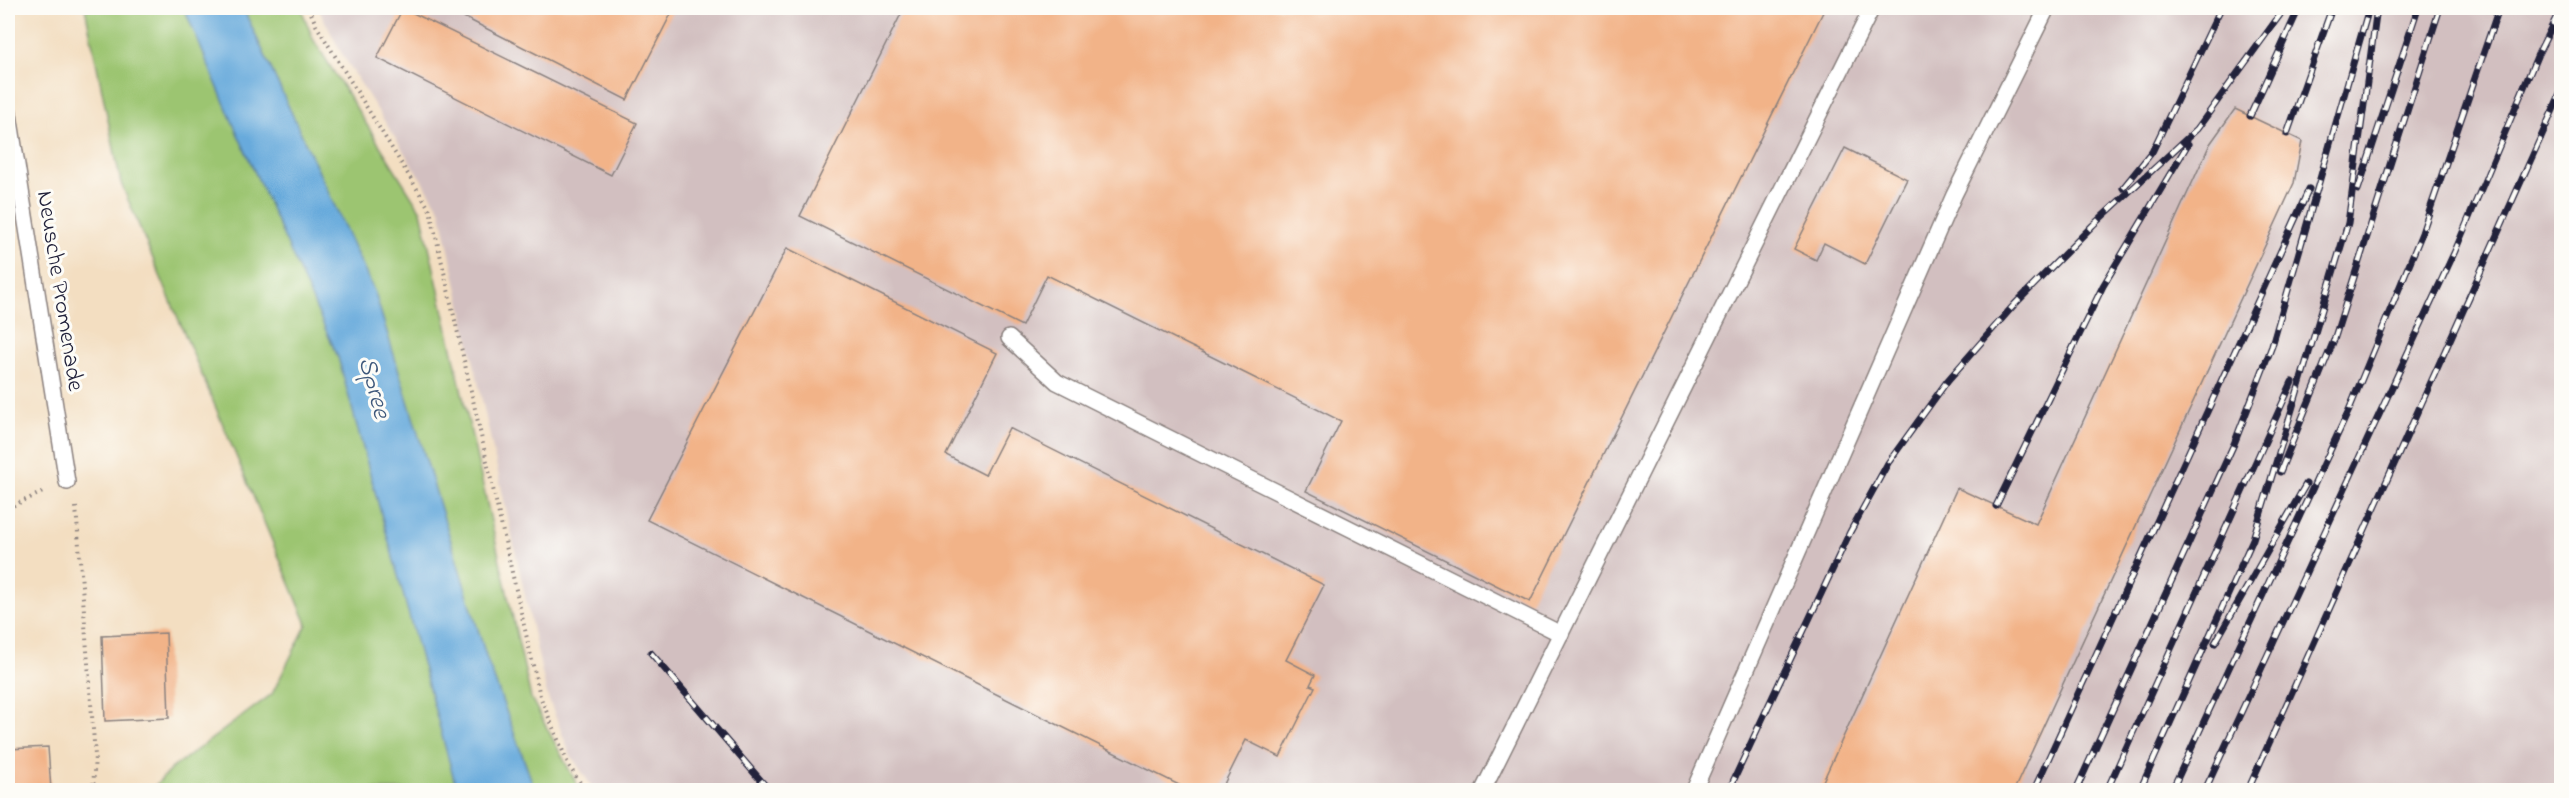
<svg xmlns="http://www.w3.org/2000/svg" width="2569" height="798" viewBox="0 0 2569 798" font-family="'Indie Flower',sans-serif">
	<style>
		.industrial { fill: #d2bfc0 }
		.green { fill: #9cc571; stroke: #5f7456; stroke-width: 1.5 }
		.water { fill: #67aadc; stroke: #44668c; stroke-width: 1.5 }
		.building { fill: #f2b388 }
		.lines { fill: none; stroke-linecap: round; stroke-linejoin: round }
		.service-casing { stroke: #8a807e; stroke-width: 18 }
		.path { stroke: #8a807e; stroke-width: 4; stroke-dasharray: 1.5 4.5; stroke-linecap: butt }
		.service { stroke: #fff; stroke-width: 15 }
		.rail-casing { stroke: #22223b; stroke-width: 7 }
		.rail { stroke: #fdfcf7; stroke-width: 4.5; stroke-dasharray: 14; stroke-linecap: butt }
		.labels { text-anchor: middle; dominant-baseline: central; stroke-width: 6; stroke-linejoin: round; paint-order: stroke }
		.street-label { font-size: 24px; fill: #22223b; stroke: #fdfcf7 }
		.water-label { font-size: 26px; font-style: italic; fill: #3e587b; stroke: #fdfcf7 }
	</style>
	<rect width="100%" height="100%" fill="#fdfcf7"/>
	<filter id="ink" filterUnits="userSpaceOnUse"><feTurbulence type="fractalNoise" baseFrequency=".0167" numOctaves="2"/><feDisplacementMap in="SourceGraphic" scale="12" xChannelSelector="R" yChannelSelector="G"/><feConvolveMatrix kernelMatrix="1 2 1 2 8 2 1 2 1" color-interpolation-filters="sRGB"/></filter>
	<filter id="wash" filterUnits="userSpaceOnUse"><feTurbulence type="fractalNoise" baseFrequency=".008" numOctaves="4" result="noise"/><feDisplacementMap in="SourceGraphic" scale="24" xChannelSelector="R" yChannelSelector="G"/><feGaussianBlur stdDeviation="1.35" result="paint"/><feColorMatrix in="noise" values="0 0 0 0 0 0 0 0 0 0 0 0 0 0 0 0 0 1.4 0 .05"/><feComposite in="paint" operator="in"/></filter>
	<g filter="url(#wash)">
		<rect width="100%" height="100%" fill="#f3dec1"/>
		<path class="industrial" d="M318,8H2561V790H594L570,754L547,695L440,209L342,54Z"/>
		<path class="green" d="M85,8H301L313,39L421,211L531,698L580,790H151L171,769L272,694L307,624L121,183Z"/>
		<path class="water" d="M184,8H243L375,293L487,659L535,790H457L338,357L235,128Z"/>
		<g id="blocks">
			<g class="building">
				<path d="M403,8L637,123L611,175L377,58Z"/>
				<path d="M446,8H674L627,100Z"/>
				<path d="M904,8H1825L1530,602L1306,491L1341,421L1047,275L1022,326L800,216Z"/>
				<path d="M2235,109L2302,141L2294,183L2014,790H1819L1957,488L2036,524L2210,144Z"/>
				<path d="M1845,148L1907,179L1865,264L1824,243L1816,260L1794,249Z"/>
				<path d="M787,248L997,353L946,455L985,475L1009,428L1324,585L1286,660L1315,675L1310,685L1315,687L1280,757L1246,740L1221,790H1189L647,520Z"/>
				<path d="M166,633L169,718L105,721L102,636Z"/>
				<path d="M48,747L51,790H8V749Z"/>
			</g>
		</g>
	</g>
	<g filter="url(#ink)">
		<use href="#blocks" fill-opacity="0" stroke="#8a807e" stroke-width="1.5"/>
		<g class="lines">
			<defs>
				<g id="service">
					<path d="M8,108L67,482"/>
					<path d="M1009,338L1057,382L1561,634"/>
					<path d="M1483,790L1872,8"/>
					<path d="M1694,790L1954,195L2047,8"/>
				</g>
			</defs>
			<use href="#service" class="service-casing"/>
			<g class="path">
				<path d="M309,8L316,25L430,210L540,696L569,766L585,790"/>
				<path d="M76,507L95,755L93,790"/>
				<path d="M8,508L43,492"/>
			</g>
			<use href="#service" class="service"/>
			<defs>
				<g id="rail">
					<path d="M2250,116L2299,8"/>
					<path d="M2287,134L2332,8"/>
					<path d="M2123,188L2152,152L2221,8"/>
					<path d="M2358,190L2418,8"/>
					<path d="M2280,472L2334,340L2440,8"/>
					<path d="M1996,506L2103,286L2188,144"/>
					<path d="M2215,643L2306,484"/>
					<path d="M651,653L769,790"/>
					<path d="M1729,790L1850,532L1888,463L1948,380L2014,305L2093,225L2197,129L2285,8"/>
					<path d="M2034,790L2309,189"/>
					<path d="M2076,790L2234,444L2272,346L2369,8"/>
					<path d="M2107,790L2292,382"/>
					<path d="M2140,790L2253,539L2348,223L2377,8"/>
					<path d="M2172,790L2349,410L2422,233L2499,8"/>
					<path d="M2205,790L2455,251L2538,54L2561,8"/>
					<path d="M2248,790L2562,90"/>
				</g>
			</defs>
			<use href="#rail" class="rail-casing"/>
			<use href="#rail" class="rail"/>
		</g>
	</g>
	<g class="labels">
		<g class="street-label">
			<text transform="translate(59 291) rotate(81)">Neusche Promenade</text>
		</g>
		<g class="water-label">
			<text transform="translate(373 388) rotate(75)">Spree</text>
		</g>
	</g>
	<rect width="2569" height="798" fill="none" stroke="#fdfcf7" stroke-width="30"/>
</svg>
